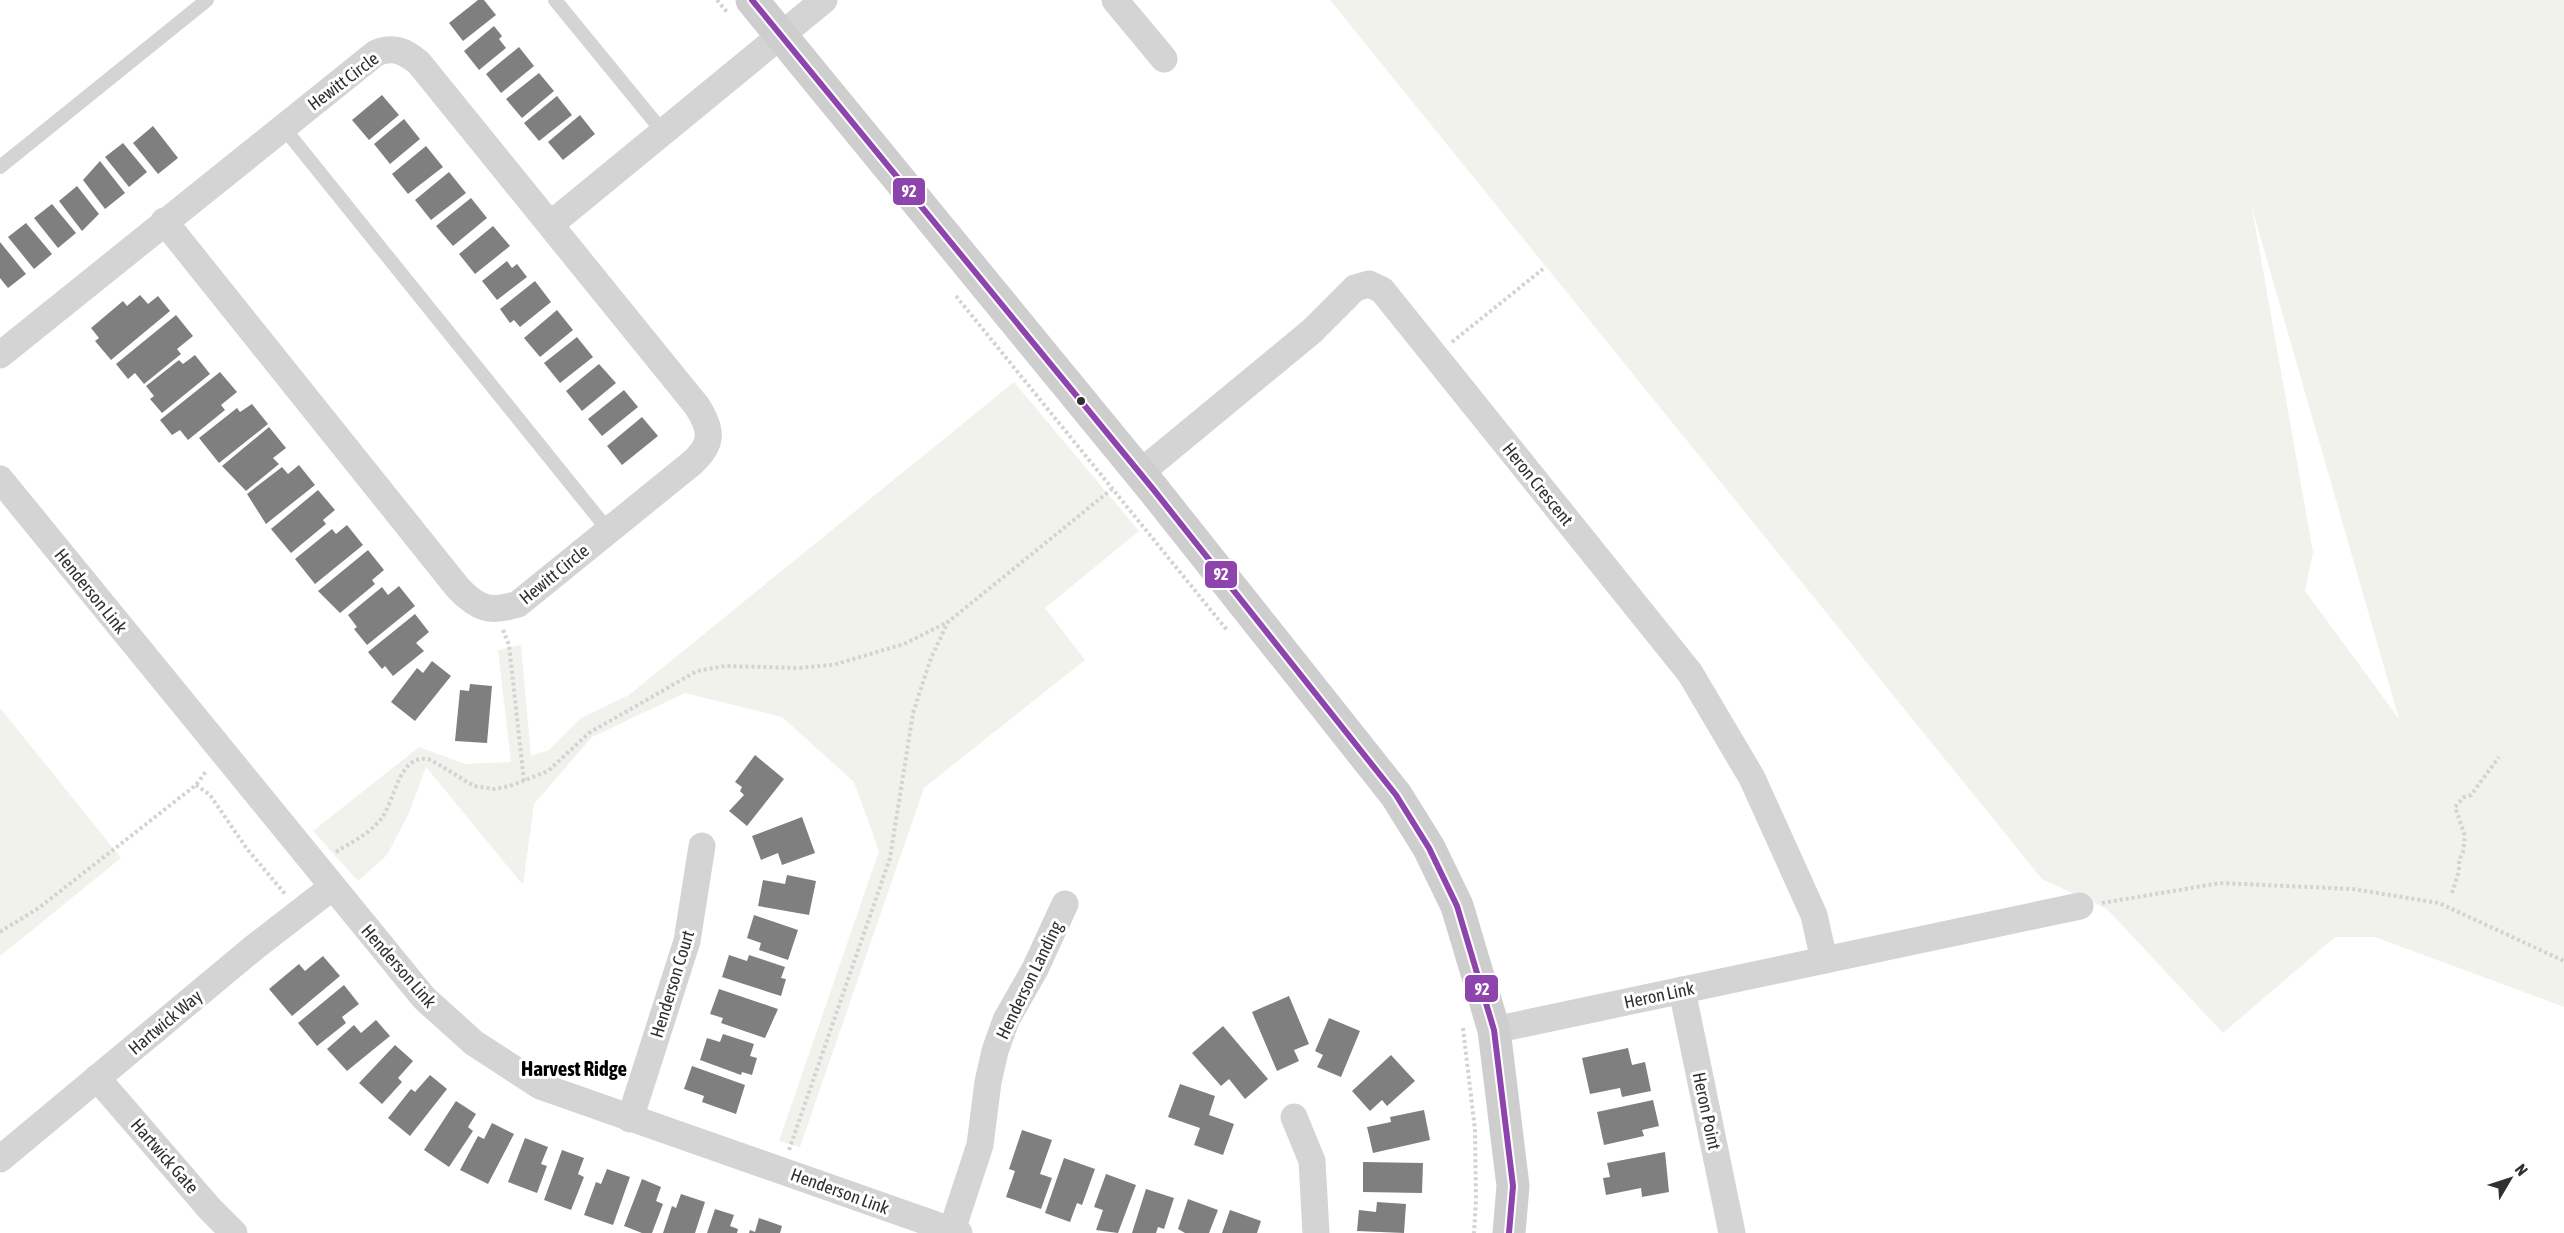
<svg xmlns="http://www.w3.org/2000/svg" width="2564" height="1233" viewBox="0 0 2564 1233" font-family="'Asap Condensed',sans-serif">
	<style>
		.green { fill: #f1f2ec; fill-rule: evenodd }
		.building { fill: #7f7f7f }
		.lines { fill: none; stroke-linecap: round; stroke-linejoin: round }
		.path { stroke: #d3d3d3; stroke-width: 4; stroke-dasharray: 3 3; stroke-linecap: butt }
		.lane { stroke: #d4d4d4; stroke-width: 14 }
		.street { stroke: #d4d4d4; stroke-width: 27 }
		.secondary { stroke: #cecece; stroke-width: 33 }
		.bus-1-casing { stroke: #fff; stroke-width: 10 }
		.bus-1 { stroke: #8e44ad; stroke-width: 6 }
		.bus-dot { fill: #303030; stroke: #fff; stroke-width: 2 }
		.labels { text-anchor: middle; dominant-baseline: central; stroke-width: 6; stroke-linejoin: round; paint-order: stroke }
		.street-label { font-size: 18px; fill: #303030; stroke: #fff }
		.quarter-label { font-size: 21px; font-weight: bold; fill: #000; stroke: #fff }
		.line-badge { stroke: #fff; stroke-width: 2 }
		.badge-label { font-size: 16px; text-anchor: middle; font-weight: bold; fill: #fff }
	</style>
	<rect width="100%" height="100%" fill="#fff"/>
	<g class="green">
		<path d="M1330,0H2564V1007L2375,937H2335L2223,1033L2107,909L2042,879ZM2252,208L2399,719L2305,591L2313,552Z"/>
		<path d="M1014,382L1139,531L1045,608L1085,660L924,788L800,1147L779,1141L879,851L854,782L782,717L685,693L592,737L534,804L523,885L426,767L409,813L387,855L358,881L313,831L419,747L465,764L511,762L498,650L521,645L531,756L549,750L581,718L629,695Z"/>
		<path d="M0,708L121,858L0,956Z"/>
	</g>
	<g class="building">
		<path d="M478,0H484L496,15L463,41L449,23Z"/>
		<path d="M494,26L502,36L499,39L506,48L479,70L464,51Z"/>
		<path d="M519,47L534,66L501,93L486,74Z"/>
		<path d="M539,73L554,91L522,118L506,99Z"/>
		<path d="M382,95L399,115L369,140L352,120Z"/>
		<path d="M557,96L572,115L539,141L524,123Z"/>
		<path d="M580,115L595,134L563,160L548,142Z"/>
		<path d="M404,119L420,139L390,164L374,144Z"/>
		<path d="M153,126L178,158L158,174L133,143Z"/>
		<path d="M123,143L147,172L129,187L105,157Z"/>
		<path d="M426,146L443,167L408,194L392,174Z"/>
		<path d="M100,161L125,193L105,209L83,180Z"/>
		<path d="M449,172L466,193L431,220L415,200Z"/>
		<path d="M77,186L99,214L82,231L59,201Z"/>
		<path d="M471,198L487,218L453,246L436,226Z"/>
		<path d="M52,204L76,233L58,248L34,218Z"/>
		<path d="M26,223L52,254L34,269L8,237Z"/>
		<path d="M493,226L510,246L475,274L459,254Z"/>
		<path d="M0,242L26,274L8,288L0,278Z"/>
		<path d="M507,261L512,268L517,264L527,277L497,300L482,281Z"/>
		<path d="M535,281L551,302L520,327L514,320L510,323L500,309Z"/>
		<path d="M140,295L148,304L158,296L170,311L111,360L95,341L99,338L91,328L123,301L127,306Z"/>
		<path d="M557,310L573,330L540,357L524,338Z"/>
		<path d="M176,315L193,336L177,349L181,354L144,384L135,373L128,379L116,364Z"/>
		<path d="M577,337L593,357L560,383L544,363Z"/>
		<path d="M195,355L210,374L162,413L150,399L154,396L146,386L179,360L183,364Z"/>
		<path d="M599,364L616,383L582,411L566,391Z"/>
		<path d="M220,372L237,392L221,405L225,410L188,440L180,430L172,435L160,420Z"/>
		<path d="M624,390L638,407L602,436L588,419Z"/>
		<path d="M252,404L268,424L219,463L199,438L237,408L240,412Z"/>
		<path d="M642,417L658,436L622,465L607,446Z"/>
		<path d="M269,427L286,448L273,458L279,464L246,491L222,466Z"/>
		<path d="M299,465L315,485L266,524L247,494L282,467L288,474Z"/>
		<path d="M318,490L335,510L323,520L326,524L291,553L271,529Z"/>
		<path d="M347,525L363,545L315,584L295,559L332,529L336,534Z"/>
		<path d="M368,550L384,570L372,580L375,584L340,613L318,591Z"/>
		<path d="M399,586L415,606L367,645L354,629L357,627L348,615L382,587L388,595Z"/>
		<path d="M415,614L429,632L416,643L424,651L393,676L385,666L382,669L368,652Z"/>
		<path d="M432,661L451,676L415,721L391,702L417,668L423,673Z"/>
		<path d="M470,684L492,686L487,743L455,741L460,690L469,691Z"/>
		<path d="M755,755L784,779L747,826L729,811L744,795L740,791L742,787L735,782Z"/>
		<path d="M802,817L815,853L782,865L778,853L761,860L752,836Z"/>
		<path d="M787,875L816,881L809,915L758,906L763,880L785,884Z"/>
		<path d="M754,915L798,930L788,960L759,950L761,943L747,938Z"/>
		<path d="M729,955L747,961L749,955L785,967L781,978L786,979L781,996L722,977Z"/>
		<path d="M323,956L340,976L292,1016L269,989L299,964L305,971Z"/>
		<path d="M344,985L359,1004L342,1017L346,1023L317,1046L298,1023Z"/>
		<path d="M719,989L778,1009L765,1038L721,1023L723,1018L710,1014Z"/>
		<path d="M1289,996L1309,1044L1294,1050L1299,1061L1277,1071L1252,1012Z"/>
		<path d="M1329,1018L1360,1031L1341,1077L1317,1067L1323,1055L1315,1051Z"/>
		<path d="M376,1020L390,1036L347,1071L327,1049L354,1025L361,1033Z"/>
		<path d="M1223,1026L1268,1079L1245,1099L1229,1079L1221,1086L1192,1053Z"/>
		<path d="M723,1034L754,1044L750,1056L757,1058L752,1075L742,1072L741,1075L700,1060L707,1038L720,1042Z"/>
		<path d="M395,1045L413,1061L398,1078L402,1082L382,1104L359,1083Z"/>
		<path d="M1628,1048L1632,1065L1645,1062L1651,1091L1622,1097L1620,1088L1590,1094L1582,1058Z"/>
		<path d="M1391,1055L1415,1081L1387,1106L1382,1100L1370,1111L1352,1091Z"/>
		<path d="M692,1066L745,1085L736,1114L702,1102L704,1096L684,1089Z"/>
		<path d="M430,1075L447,1089L410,1136L388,1118L411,1089L415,1092Z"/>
		<path d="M1180,1084L1215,1096L1209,1115L1234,1124L1223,1155L1194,1145L1200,1128L1168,1117Z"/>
		<path d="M1653,1100L1659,1126L1642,1130L1644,1136L1604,1145L1597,1112Z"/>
		<path d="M456,1101L476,1114L468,1127L473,1131L449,1167L424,1150Z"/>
		<path d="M1424,1110L1430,1140L1373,1153L1367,1127L1391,1122L1390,1117Z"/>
		<path d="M492,1123L514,1134L488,1184L460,1170L478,1136L484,1139Z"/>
		<path d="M1022,1130L1052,1140L1040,1174L1052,1178L1041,1209L1006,1197L1015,1171L1009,1169Z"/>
		<path d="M525,1138L548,1147L541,1164L547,1166L537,1193L508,1182Z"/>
		<path d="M562,1150L584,1158L578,1174L584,1177L571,1210L544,1200Z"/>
		<path d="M1665,1152L1669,1192L1642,1197L1641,1188L1606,1195L1603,1178L1610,1177L1607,1163Z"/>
		<path d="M1064,1158L1095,1169L1082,1205L1077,1203L1070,1222L1045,1213Z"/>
		<path d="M1363,1162L1423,1163L1422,1193L1363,1192Z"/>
		<path d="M607,1169L630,1177L613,1225L584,1215L596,1182L601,1184Z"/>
		<path d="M1106,1174L1136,1185L1118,1233L1096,1230L1103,1210L1094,1207Z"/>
		<path d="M642,1179L661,1187L656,1201L663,1204L652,1233H642L624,1226Z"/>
		<path d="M1146,1189L1174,1198L1164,1229L1158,1227L1156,1233H1132Z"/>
		<path d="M681,1194L705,1202L695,1233H663L672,1206L676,1208Z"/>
		<path d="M1188,1199L1218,1210L1209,1233H1185L1178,1229Z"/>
		<path d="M1377,1202L1406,1204L1404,1233L1357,1231L1359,1210L1376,1212Z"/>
		<path d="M715,1209L734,1215L730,1226L738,1229L737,1233H707Z"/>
		<path d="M1230,1210L1261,1221L1257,1233H1222Z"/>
		<path d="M759,1218L782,1226L780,1233H749L750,1230L755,1232Z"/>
	</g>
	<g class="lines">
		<g class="path">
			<path d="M717,0L727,12"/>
			<path d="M956,296L1227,630"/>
			<path d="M1452,342L1543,269"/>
			<path d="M503,630L509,645L524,781"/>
			<path d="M196,785L210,795L247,849L286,895"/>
			<path d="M336,852C352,842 369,834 381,819C395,802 399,750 431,760L474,786L494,789L510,786L548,771L589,733L697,671L725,666L798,668L833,665L904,644L948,622"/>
			<path d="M2452,893L2459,871V860L2463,852L2465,836L2455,807L2464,797L2471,795L2499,757"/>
			<path d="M2102,903L2220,883L2353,889L2439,903L2564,961"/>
			<path d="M0,932L40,907L196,785L207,770"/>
			<path d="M1463,1028L1475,1130L1476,1200L1474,1233"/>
			<path d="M789,1150L890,858L913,713L931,658L948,622L1112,489"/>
		</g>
		<g class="lane">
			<path d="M555,0L663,132"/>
			<path d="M283,127L608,530"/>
			<path d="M0,167L207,0"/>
		</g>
		<g class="street">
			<path d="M1115,0L1164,59"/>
			<path d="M551,224L824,0"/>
			<path d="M0,355L376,53C394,46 405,51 419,63L697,406C712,430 714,443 692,463L518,604C490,613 478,609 458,588L164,221"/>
			<path d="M1140,473L1312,331L1355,288L1369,284L1382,290L1690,673L1752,778L1814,915L1824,960"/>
			<path d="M0,479L424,998L474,1043L540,1086L959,1233"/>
			<path d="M1682,990L1732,1233"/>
			<path d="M1494,1030L2080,906"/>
			<path d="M97,1078L210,1209L234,1233"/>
			<path d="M1294,1117L1312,1161L1316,1233"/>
			<path d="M630,1119L687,941L702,846"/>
			<path d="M0,1159L256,946L331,888"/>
			<path d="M951,1233L980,1145L988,1082L995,1051L1006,1020L1035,969L1065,904"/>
		</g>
		<path class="secondary" d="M752,0L1153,489L1396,795L1429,848L1457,906L1494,1030L1513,1186L1509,1233"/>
		<defs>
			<path id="bus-1" d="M752,0L1153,489L1396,795L1429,848L1457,906L1494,1030L1513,1186L1509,1233"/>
		</defs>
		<use href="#bus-1" class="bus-1-casing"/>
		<use href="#bus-1" class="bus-1"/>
	</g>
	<circle class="bus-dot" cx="1081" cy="401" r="5"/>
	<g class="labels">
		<g class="street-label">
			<text transform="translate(343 81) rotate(-37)">Hewitt Circle</text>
			<text transform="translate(1538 484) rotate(51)">Heron Crescent</text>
			<text transform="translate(554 574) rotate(-39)">Hewitt Circle</text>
			<text transform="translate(91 591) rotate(51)">Henderson Link</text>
			<text transform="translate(399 966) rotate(49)">Henderson Link</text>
			<text transform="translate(1029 980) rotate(-64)">Henderson Landing</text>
			<text transform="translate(672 984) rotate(-73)">Henderson Court</text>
			<text transform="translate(1659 995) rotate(-12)">Heron Link</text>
			<text transform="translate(165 1022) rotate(-40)">Hartwick Way</text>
			<text transform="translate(1707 1111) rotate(78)">Heron Point</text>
			<text transform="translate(165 1156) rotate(49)">Hartwick Gate</text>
			<text transform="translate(840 1191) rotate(20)">Henderson Link</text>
		</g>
		<g class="quarter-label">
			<text x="574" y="1068">Harvest Ridge</text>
		</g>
	</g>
	<g class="line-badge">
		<rect x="892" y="177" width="34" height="29" rx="6" fill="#8e44ad"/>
		<rect x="1204" y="560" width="34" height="29" rx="6" fill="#8e44ad"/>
		<rect x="1464" y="974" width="35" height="29" rx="6" fill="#8e44ad"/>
	</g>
	<g class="badge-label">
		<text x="909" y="197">92</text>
		<text x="1221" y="580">92</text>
		<text x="1482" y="995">92</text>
	</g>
	<g transform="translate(2510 1179) rotate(51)" stroke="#ffffff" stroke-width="4.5" paint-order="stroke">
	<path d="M0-4.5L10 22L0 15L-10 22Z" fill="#303030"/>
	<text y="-9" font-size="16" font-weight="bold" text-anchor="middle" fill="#303030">N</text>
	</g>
</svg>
